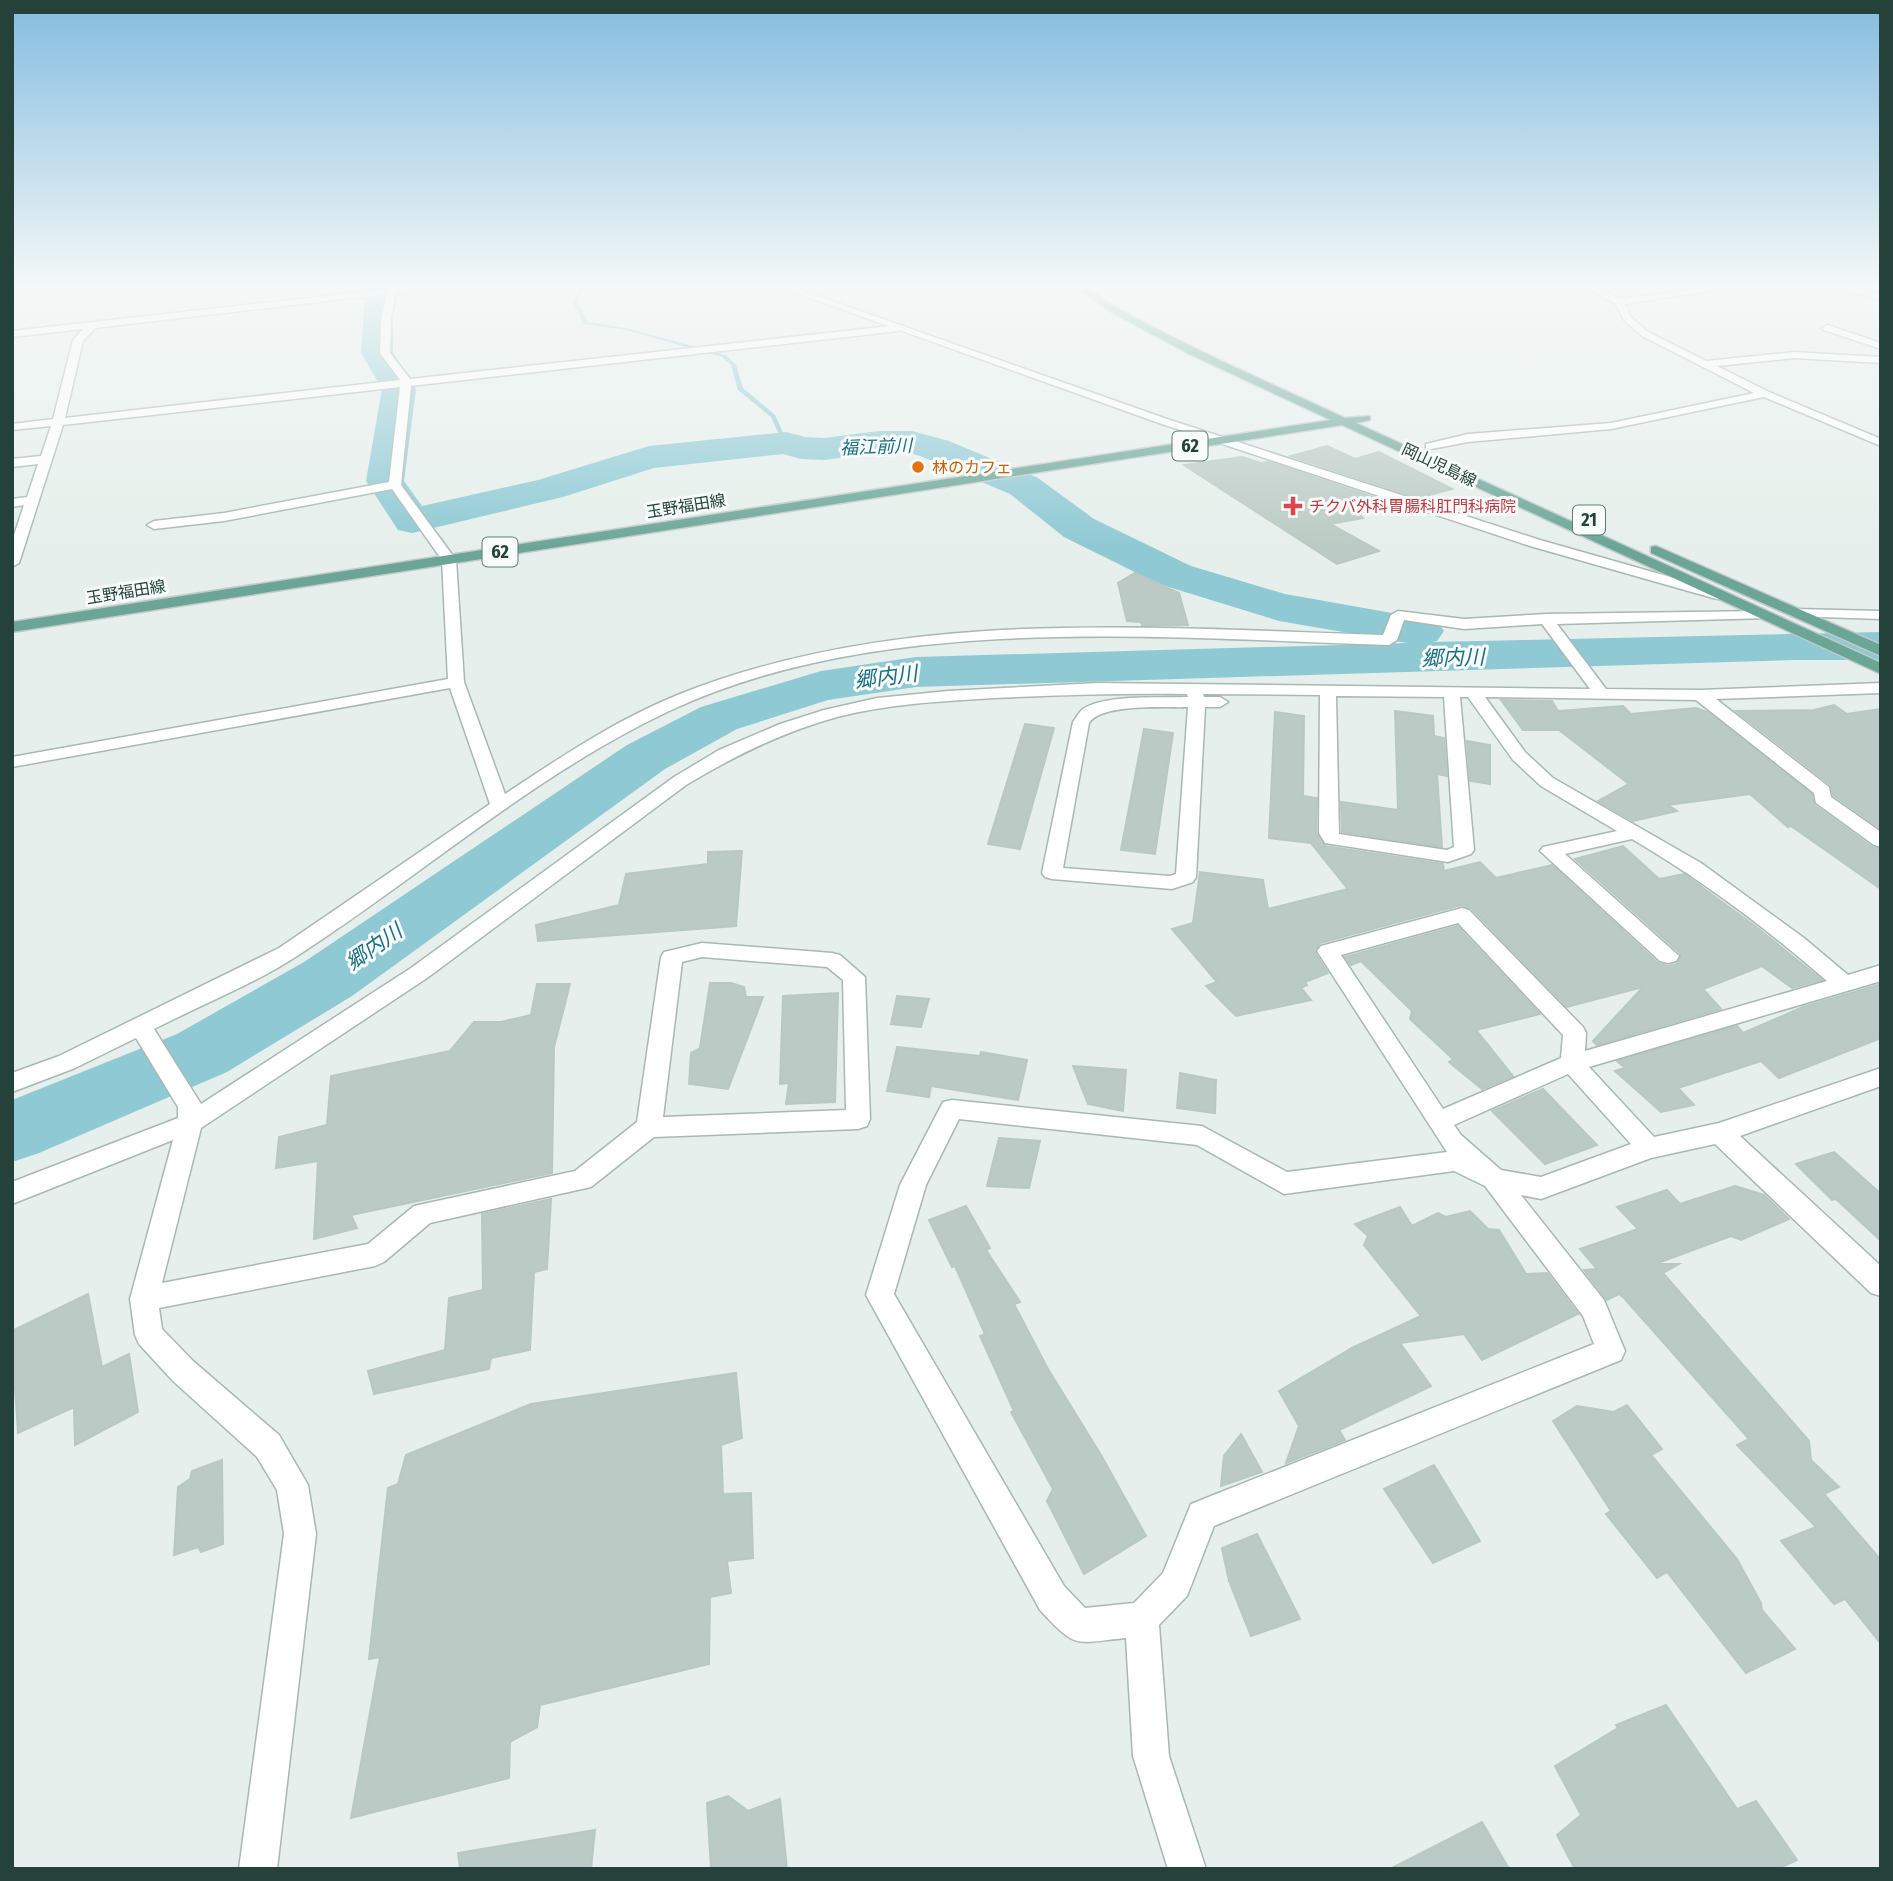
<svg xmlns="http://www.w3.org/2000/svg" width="1893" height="1881" viewBox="0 0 1893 1881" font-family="'Fira Sans Condensed','Noto Sans JP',sans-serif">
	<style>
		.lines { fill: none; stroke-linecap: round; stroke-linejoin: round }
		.stream { fill: #8ec9d4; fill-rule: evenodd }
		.river { fill: #8ec9d4; fill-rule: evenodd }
		.building { fill: #bbcac4; stroke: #b8c9c2; stroke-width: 2 }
		.minor-casing { stroke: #a8b8b2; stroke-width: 3 }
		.tertiary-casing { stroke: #a8b8b2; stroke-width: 3 }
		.primary-casing { stroke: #c2cac8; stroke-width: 3 }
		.minor { fill: #fff; fill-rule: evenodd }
		.tertiary { fill: #fff; fill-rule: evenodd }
		.primary { fill: #6aa596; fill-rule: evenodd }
		.food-dot { fill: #e8710a; stroke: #f7fbf9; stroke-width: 2.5 }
		.health-dot { fill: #e0444e; stroke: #f7fbf9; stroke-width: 2.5 }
		.labels { text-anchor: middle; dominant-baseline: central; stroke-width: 6; stroke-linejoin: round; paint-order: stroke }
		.far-street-label { font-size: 16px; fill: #24423a; stroke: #f7fbf9 }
		.far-food-label { font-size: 16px; fill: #c56008; stroke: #f7fbf9; text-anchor: start }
		.far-health-label { font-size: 16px; fill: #be3a42; stroke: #f7fbf9; text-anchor: start }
		.shield { fill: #f7fbf9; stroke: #637a73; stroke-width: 2 }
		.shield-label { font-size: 18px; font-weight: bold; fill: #24423a }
		.far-water-label { font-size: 18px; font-style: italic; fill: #1c6f80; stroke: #f7fbf9 }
		.water-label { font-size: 21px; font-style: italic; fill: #1c6f80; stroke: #f7fbf9 }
	</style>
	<rect width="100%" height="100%" fill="#e6efeb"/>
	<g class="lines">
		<path class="stream" d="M582,286H586L577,302L588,322L626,328L726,355L736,365L743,388L775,415L788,444L783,443L771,417L738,390L731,365L722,357L626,330L584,324L573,302Z"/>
		<path class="river" d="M372,286H400L393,297V353L416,389L404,481L422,506L538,480L649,446L786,432L805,437L824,438L879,431H912L949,441L1038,478L1094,519L1191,566L1285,594L1437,621L1444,631L1437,641L1432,642L1881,632V660H1795L916,687L828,700L737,729L665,769L352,996L227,1072L39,1153L12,1162V1100L177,1034L304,962L627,745L701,707L821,671L916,657L1407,643L1279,621L1159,584L1064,537L1010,494L923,457L910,453H879L824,460L801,459L783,454L654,468L563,497L412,533L398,530L366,481L382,389L361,353L365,297Z"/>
	</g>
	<g class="building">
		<path d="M1327,446L1355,459L1379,452L1452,489L1418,498L1291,456Z"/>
		<path d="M1242,457L1261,463L1268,462L1394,504L1358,513L1363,518L1330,524L1379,551L1337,564L1184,465Z"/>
		<path d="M1135,573L1179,593L1188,625H1142L1141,622L1127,621L1118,583Z"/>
		<path d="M1501,700L1552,701L1558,711L1623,706L1631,714L1696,708L1707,712L1812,794L1814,805L1872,847L1881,849V889L1791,826L1788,827L1750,794L1668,805L1677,811L1633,821L1598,801L1629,784L1559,730H1523Z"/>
		<path d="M1834,705L1847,714L1881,709V829L1833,795L1831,785L1736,711L1814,710Z"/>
		<path d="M1395,711L1433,716L1434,736L1444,738L1447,776L1437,774L1442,847L1342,832L1341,802L1398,810Z"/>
		<path d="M1275,712L1304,716L1303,796L1317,798L1316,833L1325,846L1443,864L1444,871L1480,862L1496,878L1552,865L1658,963L1667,966L1677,964L1681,954L1575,859L1623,846L1659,879L1684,874L1755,926L1822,980L1792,988L1762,966L1703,989L1721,1009L1597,1045L1593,1041L1643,987L1567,1007L1471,908L1461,905L1320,943L1314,951L1328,973L1305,982L1307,985L1301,988L1311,1000L1236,1016L1206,986L1217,982L1172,929L1193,923L1200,872L1263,880L1268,909L1348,889L1311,843L1269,838Z"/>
		<path d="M1025,724L1054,728L1020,849L988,844Z"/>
		<path d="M1144,729L1173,733L1155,854L1121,850Z"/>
		<path d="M1467,741L1490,745V784L1470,781Z"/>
		<path d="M742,851L736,926L538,941L536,925L619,905L626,874L708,864V852Z"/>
		<path d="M1457,926L1540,1014L1476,1030L1513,1076L1482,1089L1449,1062L1453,1059L1410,1019L1412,1011L1361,961L1351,965L1345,957Z"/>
		<path d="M710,983H731L744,987L746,997H763L728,1089L689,1084L691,1053L700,1048Z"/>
		<path d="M537,984H570L554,1047L552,1173L351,1215L357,1228L314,1239L318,1161L276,1168L279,1137L327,1125L331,1076L450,1051L474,1022H501L531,1015Z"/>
		<path d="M1881,984V1038L1779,1078L1761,1061L1678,1088L1694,1105L1661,1112L1615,1071L1625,1068L1617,1061L1737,1026L1743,1033L1803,1007Z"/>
		<path d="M838,993L835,1102L786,1104L789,1083L780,1084L783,996Z"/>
		<path d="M897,996L929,999L921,1027L891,1024Z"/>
		<path d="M897,1047L980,1056L981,1052L1027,1060L1018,1100L931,1086L929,1097L887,1091Z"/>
		<path d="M1073,1066L1126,1070L1123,1111L1088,1104Z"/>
		<path d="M1180,1073L1216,1080L1215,1113L1177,1108Z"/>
		<path d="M1543,1089L1597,1145L1545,1164L1492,1111Z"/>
		<path d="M999,1138L1040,1141L1029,1188L987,1186Z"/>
		<path d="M1834,1152L1881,1194V1241L1836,1199L1832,1200L1796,1164Z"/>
		<path d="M1735,1186L1764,1195L1789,1219L1741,1240L1731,1236L1655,1264H1679L1663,1273L1809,1441L1811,1460L1839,1487L1824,1494L1881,1560V1644L1845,1599L1834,1604L1781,1541L1816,1527L1737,1445L1749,1439L1624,1298L1619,1294L1607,1300L1584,1270L1597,1269L1580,1249L1638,1229L1617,1207L1667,1190L1680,1204Z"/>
		<path d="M551,1199L547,1269L534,1272L530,1350L491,1358L489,1369L374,1394L368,1371L445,1350L449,1298L483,1290L482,1214Z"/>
		<path d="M966,1206L990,1248L986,1250L1020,1302L1014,1304L1048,1369L1101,1455L1146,1536L1084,1574L1047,1501L1053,1489L1011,1412L1014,1411L980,1336L985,1334L955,1266L952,1267L929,1220Z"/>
		<path d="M1400,1207L1412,1226L1438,1213L1446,1217L1470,1211L1488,1229L1499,1230L1526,1274L1547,1273L1578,1314L1482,1360L1464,1334L1400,1343L1431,1386L1339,1430L1345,1440L1286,1463L1299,1426L1279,1391L1352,1348L1421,1316L1364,1245L1368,1236L1355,1224Z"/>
		<path d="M88,1294L102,1367L129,1354L138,1412L75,1445L74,1407L18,1433L15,1388L12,1390V1331Z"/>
		<path d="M736,1373L742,1438L721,1445L723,1494L751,1493L753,1558L727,1561L731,1593L710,1597L709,1664L540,1705L537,1727L510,1742L509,1778L351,1818L380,1657L369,1659L388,1488L398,1484L406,1455L531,1404Z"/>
		<path d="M1627,1405L1662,1449L1651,1455L1737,1559L1761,1603L1762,1610L1795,1649L1746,1673L1667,1572L1657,1578L1606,1514L1611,1511L1553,1421L1577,1406L1614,1412Z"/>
		<path d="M1241,1434L1262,1472L1221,1486L1224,1456Z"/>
		<path d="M222,1460L223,1544L201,1552L198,1547L174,1555L178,1487L190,1479L192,1471Z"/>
		<path d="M1434,1465L1480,1541L1433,1563L1384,1489Z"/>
		<path d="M1257,1534L1300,1619L1251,1636L1229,1581L1222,1548Z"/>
		<path d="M1666,1705L1737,1809L1756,1801L1797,1860L1777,1869H1575L1557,1835L1581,1815L1555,1766L1618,1728L1616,1725Z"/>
		<path d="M728,1796L748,1811L780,1799L787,1869H711L707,1803Z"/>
		<path d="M1482,1822L1509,1869H1390Z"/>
		<path d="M595,1830L591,1869H460L458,1853Z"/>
	</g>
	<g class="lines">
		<defs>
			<g id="minor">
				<path d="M389,286H442L396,293L391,320L390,353L410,379L899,325L904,328L899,331L411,386L401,485L456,560L464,682L505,794C561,757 617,719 680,694C902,606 1150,628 1383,635L1391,615L1398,611L1464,619L1546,614L1763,611L1770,615L1768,618L1557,624L1606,689L1700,690L1881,683V693L1716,699L1829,787L1831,797L1881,832V847L1874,845L1816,803L1814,793L1696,700L1485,697L1525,752L1553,778L1701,863L1804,938L1848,975L1881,965V981L1589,1067L1654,1137L1719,1123L1881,1068V1086L1740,1136L1881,1266V1296L1871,1293L1715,1144L1651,1158L1541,1199L1521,1195L1604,1300L1625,1351L1621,1360L1214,1526L1187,1596L1159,1625L1169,1756L1206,1869H1168L1133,1756L1126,1638C1074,1643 1077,1650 1040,1610L866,1295L900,1185L943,1102L952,1100L1202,1126L1287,1172L1447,1152L1317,951L1321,946L1462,908L1469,910L1583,1027L1586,1033L1585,1051L1827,981C1766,928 1702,880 1632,839L1565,854L1679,956L1676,961L1668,963L1660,961L1540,851L1543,847L1617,831L1541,786L1513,760L1468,697H1460L1474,850L1471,854L1448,862L1325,843L1319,833L1320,695L1203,694L1204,697H1220L1228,702L1220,707H1205L1196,877L1193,882L1172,889L1052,879L1045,877L1042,873L1073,722C1076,718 1079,712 1083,709C1105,694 1161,698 1188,697L1187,694C1123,693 1059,695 995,698C942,701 888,704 837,717C783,732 734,756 686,785L427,978L201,1128L162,1283L368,1244L414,1206L575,1171L637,1122L661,957L664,952L702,943L832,953L840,955L865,977L870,1119L867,1126L858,1129L654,1137L591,1187L430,1223L384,1262L375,1266L159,1308L162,1329L193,1361L279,1435L308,1485L316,1534L277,1869H239L284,1534L277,1490L257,1457L173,1381L139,1344L135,1335L130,1299L173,1140L12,1204V1182L178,1118V1107L136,1038L75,1068L12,1092V1073L59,1056L279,948L490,804L450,688L12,767V757L448,679L442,560L392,489L224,521L154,529L147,525L154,521L224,513L389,482L400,387L63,425L19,563L12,567V541L24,505L12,507V499L27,497L38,464L12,467V459L41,456L51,426L12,430V424L53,419L73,340L83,329L12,337V331L388,289ZM387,294L381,320L380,353L400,380L65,418L83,341L95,328ZM1404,620L1464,629L1542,624L1590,689L1098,683L948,691L877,698L824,710L780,724L719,750L674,777L411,968L201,1104L154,1029C199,1006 256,983 297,956C421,876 534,775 667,712C879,611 1160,638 1389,645L1397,640ZM1336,696L1444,697L1454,847L1447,850L1339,834ZM1188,707L1176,874L1170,876L1063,868L1089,723C1102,703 1166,708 1188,707ZM1458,923L1563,1035L1561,1058L1443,1109L1341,955ZM702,957L827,967L843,980L846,1110L663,1117L682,962ZM1568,1074L1631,1144L1541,1177L1501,1170L1461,1135L1454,1125ZM959,1119L1197,1145L1284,1194L1454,1171L1485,1186L1583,1316L1594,1344L1191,1504L1163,1573L1134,1603L1085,1608L1064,1586L894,1294L926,1185Z"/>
				<path d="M1582,286H1593L1621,299L1720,286H1743L1625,304L1630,316L1648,332L1706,361L1794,352L1881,357V363L1794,358L1717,366L1769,392L1881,439V446L1764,397L1611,429L1468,442L1426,450V444L1468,434L1611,423L1754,393L1642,336L1623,319L1616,304Z"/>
				<path d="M1830,286H1845L1881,294V300Z"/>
				<path d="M1827,325L1881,343V349L1824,330L1822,328Z"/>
				<path d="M1796,609L1881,611V619L1791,616L1789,613Z"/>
			</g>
			<path id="tertiary" d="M777,286H789L1167,419L1540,540L1723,592L1725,595L1718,599L1713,598L1530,546L1159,423Z"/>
			<g id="primary">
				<path d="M1075,286C1093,286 1106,302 1121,310C1194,350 1270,383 1345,418L1370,416V420L1356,423L1881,663V674L1342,425L12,632V622L1331,420L1189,354L1111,312Z"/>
				<path d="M1656,546L1881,645V656L1651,553V547Z"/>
			</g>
		</defs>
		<use href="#minor" class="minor-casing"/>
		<use href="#tertiary" class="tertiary-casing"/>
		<use href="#primary" class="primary-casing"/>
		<use href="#minor" class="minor"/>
		<use href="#tertiary" class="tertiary"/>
		<use href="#primary" class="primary"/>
	</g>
	<linearGradient id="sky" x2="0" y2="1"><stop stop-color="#84bce0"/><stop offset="0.52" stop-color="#f4f8f6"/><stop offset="1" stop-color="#f4f8f6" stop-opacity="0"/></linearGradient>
	<rect width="1893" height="549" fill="url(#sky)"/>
	<circle class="food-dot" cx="918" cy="467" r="7"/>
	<path class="health-dot" d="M1289.5 495.5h7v7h7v7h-7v7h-7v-7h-7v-7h7z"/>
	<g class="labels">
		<g class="far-street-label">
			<text transform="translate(1439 465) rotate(25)">岡山児島線</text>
			<text transform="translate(686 506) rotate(-9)">玉野福田線</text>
			<text transform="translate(126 592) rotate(-9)">玉野福田線</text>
		</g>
		<g class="far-food-label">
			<text x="932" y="467">林のカフェ</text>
		</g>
		<g class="far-health-label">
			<text x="1309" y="506">チクバ外科胃腸科肛門科病院</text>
		</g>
		<g class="shield">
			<rect x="1172.5" y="431.5" width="35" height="29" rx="5"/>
			<rect x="1573" y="505.5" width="32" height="29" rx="5"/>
			<rect x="482.5" y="537.5" width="35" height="29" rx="5"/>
		</g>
		<g class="shield-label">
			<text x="1190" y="446">62</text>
			<text x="1589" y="520">21</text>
			<text x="500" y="552">62</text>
		</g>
		<g class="far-water-label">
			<text transform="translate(876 447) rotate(-2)">福江前川</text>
		</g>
		<g class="water-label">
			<text transform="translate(1453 658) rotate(-2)">郷内川</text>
			<text transform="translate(886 677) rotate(-7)">郷内川</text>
			<text transform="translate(374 947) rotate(-35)">郷内川</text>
		</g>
	</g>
	<rect width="1893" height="1881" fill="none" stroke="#24423a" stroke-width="28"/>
</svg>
